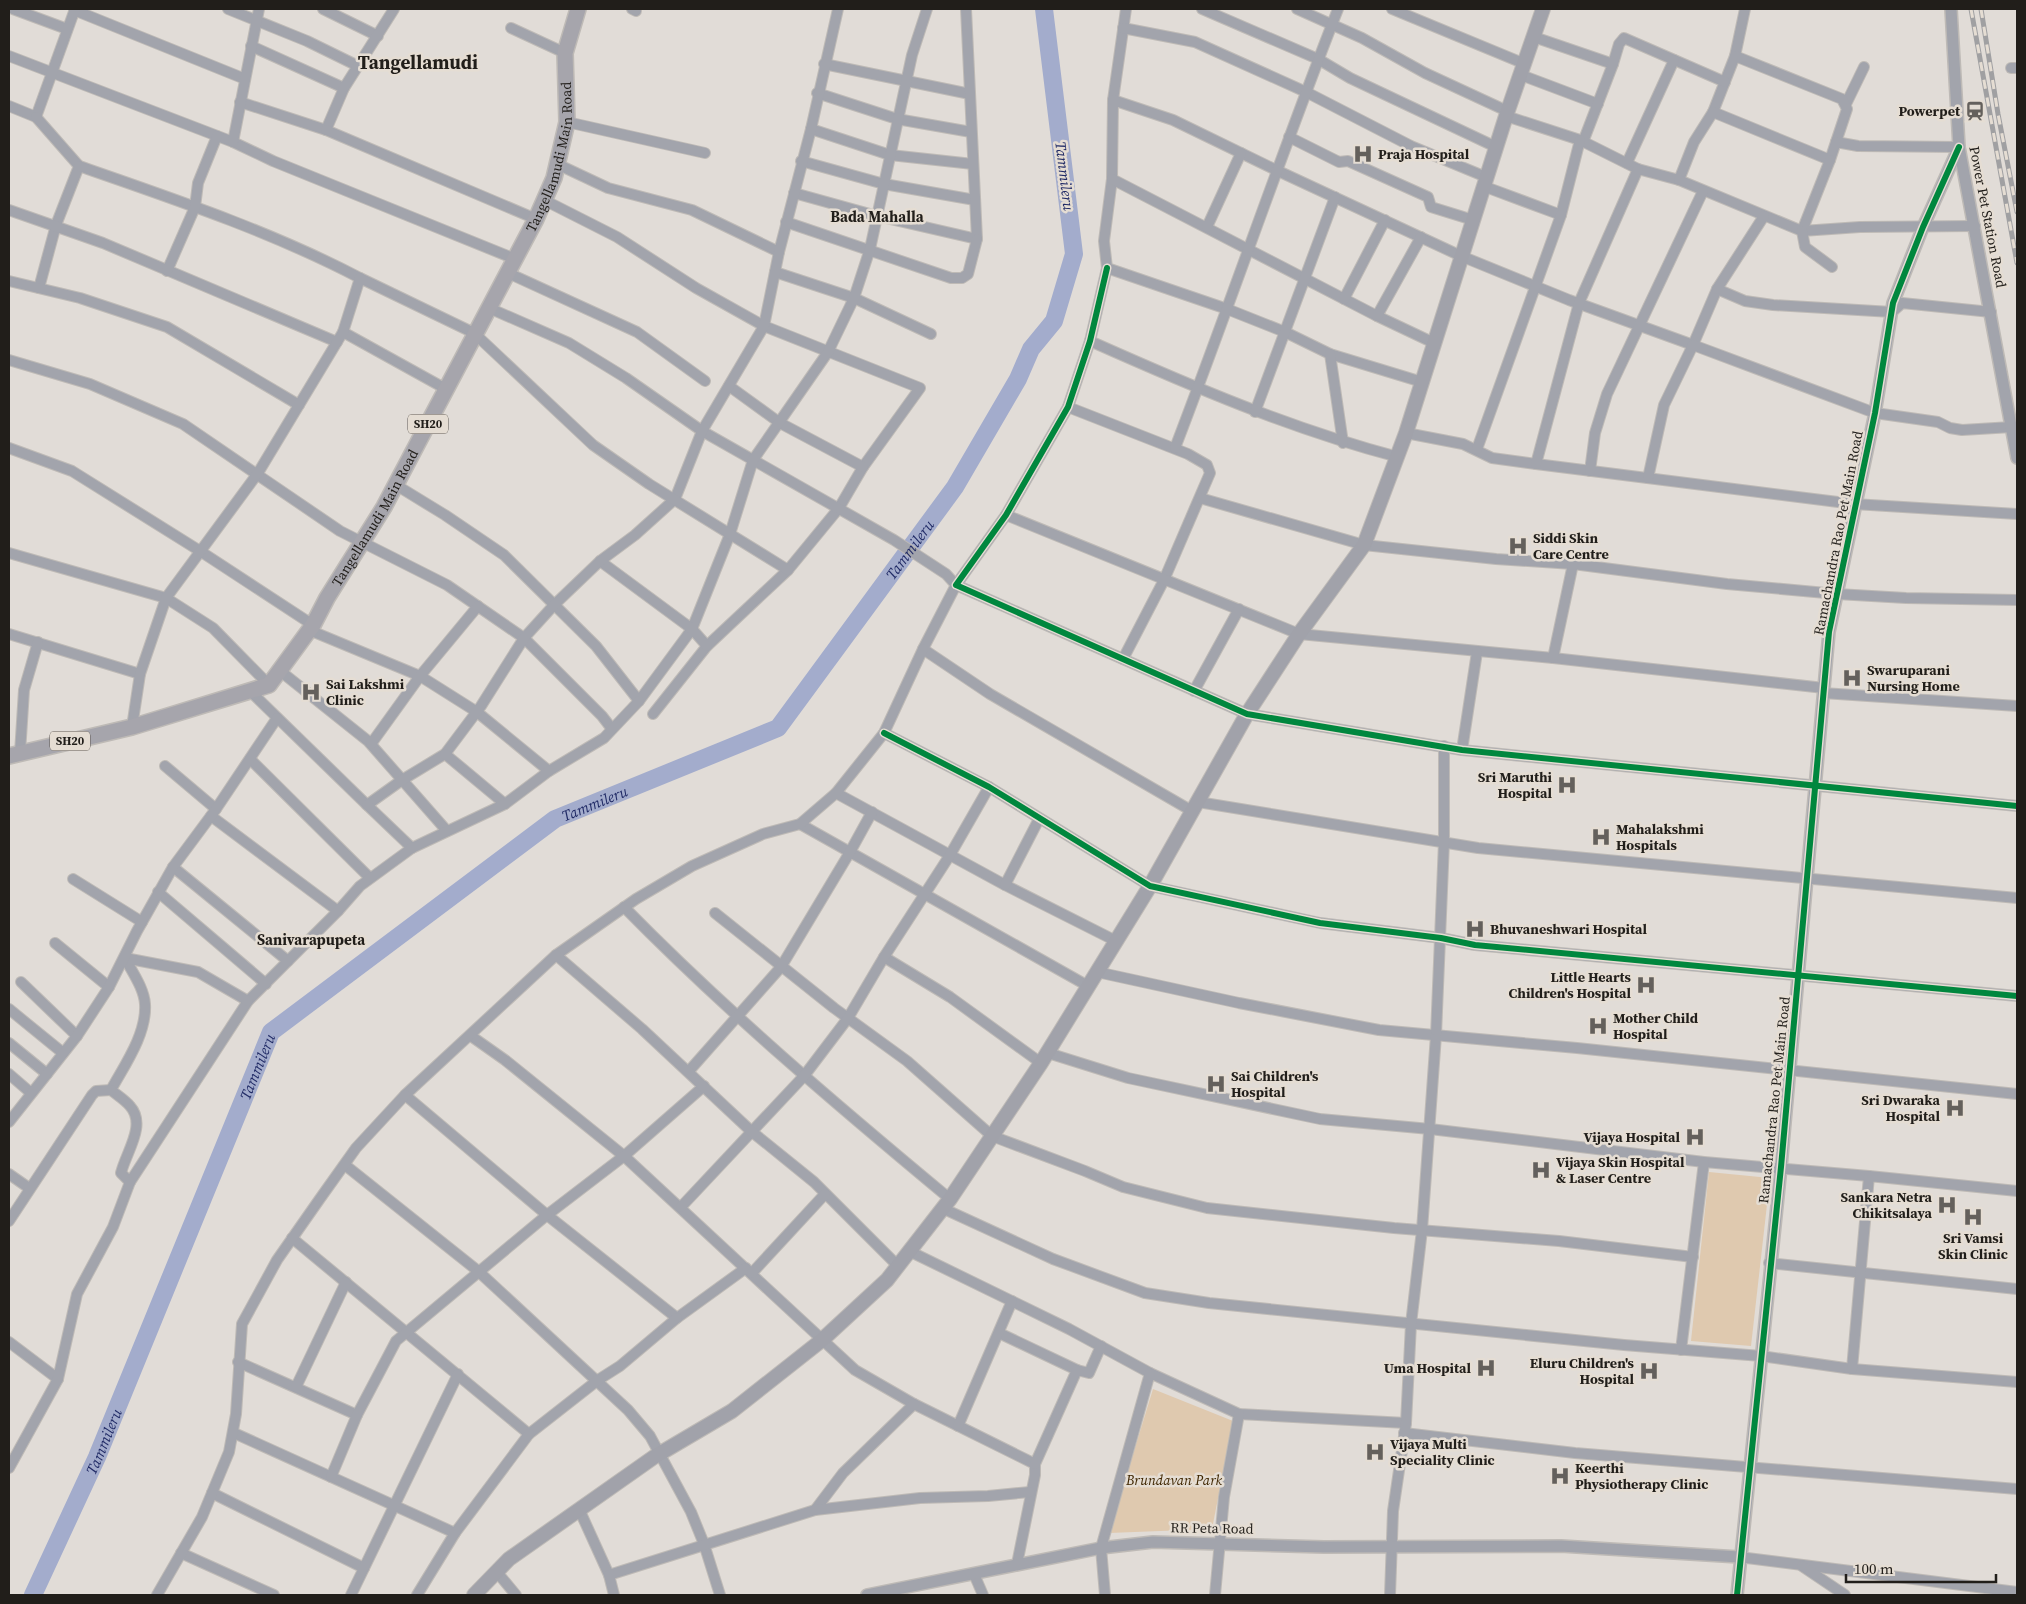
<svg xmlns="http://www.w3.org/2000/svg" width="2026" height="1604" viewBox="0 0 2026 1604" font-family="'Source Serif 4',serif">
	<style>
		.green { fill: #dfc9af }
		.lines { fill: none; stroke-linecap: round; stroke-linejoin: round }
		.river { stroke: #a3accc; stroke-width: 18 }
		.minor-casing { stroke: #bebab6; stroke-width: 12 }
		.tertiary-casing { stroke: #bebab6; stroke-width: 14 }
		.secondary-casing { stroke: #bebab6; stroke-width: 16 }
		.primary-casing { stroke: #bebab6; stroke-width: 18 }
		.minor { stroke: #a2a4ac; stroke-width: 10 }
		.tertiary { stroke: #a2a4ac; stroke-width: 11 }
		.secondary { stroke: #a1a2aa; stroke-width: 14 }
		.primary { stroke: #a6a5ac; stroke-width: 15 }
		.rail-casing { stroke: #a0a0a2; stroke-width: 5 }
		.rail { stroke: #e5ddd3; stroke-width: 3; stroke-dasharray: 9; stroke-linecap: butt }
		.cycleway-casing { stroke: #e5ddd3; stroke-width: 9 }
		.cycleway { stroke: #00873e; stroke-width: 6 }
		.labels { text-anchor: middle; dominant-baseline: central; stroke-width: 5; stroke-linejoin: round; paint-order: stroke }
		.shield { fill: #e5ddd3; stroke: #5c5752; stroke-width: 1 }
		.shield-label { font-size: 12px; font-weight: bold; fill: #211e1a }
		.poi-label { font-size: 14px; font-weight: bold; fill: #211e1a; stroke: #e5ddd3; text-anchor: start }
		.street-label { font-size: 14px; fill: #211e1a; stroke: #e5ddd3 }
		.park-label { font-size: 14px; font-style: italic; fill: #3f2601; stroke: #e5ddd3 }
		.water-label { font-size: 15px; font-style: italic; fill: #212b66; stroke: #e5ddd3 }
		.neighbourhood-label { font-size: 15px; font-weight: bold; fill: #211e1a; stroke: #e5ddd3 }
		.district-label { font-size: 19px; font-weight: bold; fill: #211e1a; stroke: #e5ddd3 }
	</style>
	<rect width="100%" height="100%" fill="#e1dcd7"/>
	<g class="green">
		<path d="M1709,1172L1770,1178L1751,1346L1691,1341Z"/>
		<path d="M1153,1389L1233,1421L1212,1529L1109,1533Z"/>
	</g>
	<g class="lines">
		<path class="river" id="s1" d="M33,1595L97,1457L271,1032L555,819L778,728L955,487L1018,379L1031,349L1054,321L1074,254L1044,9"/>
		<defs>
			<g id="minor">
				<path d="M13,9L67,29"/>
				<path d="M228,9L307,41L358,66"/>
				<path d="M323,9L378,36"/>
				<path d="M632,9L636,11"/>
				<path d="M1126,9L1113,100L1112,179L1104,241L1107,268L1227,309L1285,332L1330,354L1422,382"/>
				<path d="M1202,9L1318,59L1350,78L1496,147"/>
				<path d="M1297,9L1362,38L1425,73L1507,111"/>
				<path d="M1392,9L1525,64"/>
				<path d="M74,10L245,79"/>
				<path d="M511,28L565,53"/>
				<path d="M1123,28L1195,42L1306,92L1411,146L1486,177"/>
				<path d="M1534,37L1613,64"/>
				<path d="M251,46L344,88"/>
				<path d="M9,56L233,142L273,161L515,259"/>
				<path d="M1735,56L1745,9"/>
				<path d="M824,64L970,94"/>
				<path d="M2011,68H2017"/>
				<path d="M1521,75L1598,104"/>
				<path d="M817,93L897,119L971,132"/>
				<path d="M1113,100L1173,120L1276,170L1461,256L1569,300L1693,345L1717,289L1745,301L1773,305L1892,312L1902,303L1991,312"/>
				<path d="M240,102L326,130L344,88L394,9"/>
				<path d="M1846,104L1864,67"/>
				<path d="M9,106L36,117L75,9"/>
				<path d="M1713,112L1735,56L1842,99L1847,109L1836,142"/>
				<path d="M1506,116L1580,140L1638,169L1679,180L1694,142L1713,112L1830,160L1836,142L1858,146L1959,147"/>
				<path d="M36,117L79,166L56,225L39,288"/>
				<path d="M567,122L705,153"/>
				<path d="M811,129L890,155L973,164"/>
				<path d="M326,130L536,219"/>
				<path d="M1289,137L1339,162L1348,161L1428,197L1431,207L1473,220"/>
				<path d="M233,142L259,9"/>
				<path d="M1583,142L1613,64L1619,44L1624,38L1725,82"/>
				<path d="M801,161L884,184L975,200"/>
				<path d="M1627,163L1674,60"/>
				<path d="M557,164L608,188L692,210L779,252"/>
				<path d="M79,166C174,199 270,231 360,278"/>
				<path d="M1112,179L1377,316L1434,343"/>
				<path d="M1679,180L1802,231L1860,227L1975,226"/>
				<path d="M1483,186L1561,215L1580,140"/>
				<path d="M794,193L877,216L977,239L966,9"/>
				<path d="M544,200L617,237L696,288L764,326L920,388L863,467L839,508L788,570L707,646L653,714"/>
				<path d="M9,210L103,243L337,342"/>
				<path d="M786,222L951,278H962L968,274L977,239"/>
				<path d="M1207,227L1241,153"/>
				<path d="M1802,231L1830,160"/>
				<path d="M1802,231L1805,247L1832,267"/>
				<path d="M1107,268L1090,341L1068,407L1006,515L956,585L1247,714L1462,750L2017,806"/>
				<path d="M167,271L195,207L198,183L217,136"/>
				<path d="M775,272L854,298L931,334"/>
				<path d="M508,273L637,332L705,381"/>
				<path d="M9,281L80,298L167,327L299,405"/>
				<path d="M1717,289L1764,216"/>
				<path d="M1344,299L1385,220"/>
				<path d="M489,308L569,343L626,378L702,431L894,540L946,574L956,585L923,649L990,694L1192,811"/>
				<path d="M1377,316L1421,237"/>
				<path d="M343,332L446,389"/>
				<path d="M1090,341C1191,386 1291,429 1398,457"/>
				<path d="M1330,354L1343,443"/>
				<path d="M9,360L90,384L183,424L340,531L447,585L524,638L602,716L612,729"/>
				<path d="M729,386L780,423L863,467"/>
				<path d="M1068,407L1188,454L1207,465L1210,473L1164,580L1123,659"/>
				<path d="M1255,412L1335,197"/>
				<path d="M1406,433L1463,444L1492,458L1536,464L1854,504L2017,514"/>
				<path d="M9,448L72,471L200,551L313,625"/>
				<path d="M1175,448C1231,302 1281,154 1338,9"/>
				<path d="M1477,449L1561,215"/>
				<path d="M1536,464L1579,303L1638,169"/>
				<path d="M1590,471L1595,433L1607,394L1703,191"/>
				<path d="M1648,478L1664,405L1693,345L1875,413L1938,422L1950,428L1962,430L2012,427"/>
				<path d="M396,485L445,515L504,555L596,646L639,701L692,629L730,534L753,460L828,352L854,298L870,249L912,55L927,9"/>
				<path d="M1200,498L1364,545L1496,559L1573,564L1727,584L1837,594L1906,598L2017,600"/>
				<path d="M1006,515L1299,634L1553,658L1824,688"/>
				<path d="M9,553L166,598L213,628L269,685"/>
				<path d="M600,561L692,629L707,646"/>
				<path d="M309,630L420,676L477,712L549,771"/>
				<path d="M9,634L140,674"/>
				<path d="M1553,658L1573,564"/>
				<path d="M279,670L368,741L447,831"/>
				<path d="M250,691L367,805L402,780L445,754L481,706L524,638L554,605L600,561L635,535L675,499L702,431L764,326L779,252L811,129L838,9"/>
				<path d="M1194,691L1239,609"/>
				<path d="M1823,693L2017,706"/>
				<path d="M132,727L140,674L166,598L258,473L343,332L360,278L474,333L593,445L649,484L788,570"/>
				<path d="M884,733L989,787L1150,886L1320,923L1441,938L1475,945L2017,996"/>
				<path d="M371,744L420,676L478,606"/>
				<path d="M1462,750L1477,652"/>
				<path d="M20,753L24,690L38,642"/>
				<path d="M445,754L505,804"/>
				<path d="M250,759L370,878"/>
				<path d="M165,766L216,809"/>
				<path d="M836,793L1005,885L1116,941"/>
				<path d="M1198,802L1478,848L2017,898"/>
				<path d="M367,805L412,848"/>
				<path d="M211,816L338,911"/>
				<path d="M800,824L1088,986"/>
				<path d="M173,867L288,961"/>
				<path d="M73,879L142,922"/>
				<path d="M1005,885L1039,819"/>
				<path d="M158,892L266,984"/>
				<path d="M624,907C726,1011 838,1106 950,1199"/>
				<path d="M715,913L834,1008L907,1061L992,1136L1085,1171L1123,1187L1207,1208L1394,1228L1559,1241L1693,1257"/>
				<path d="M55,943L109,987"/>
				<path d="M884,957L950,997L1041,1063"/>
				<path d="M125,958C132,972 144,988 145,1004C147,1034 124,1066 111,1090C117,1095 125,1100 130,1106C147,1125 126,1152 121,1173L130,1182L248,1001L338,911L360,886L412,848L505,804L549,771L604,738L639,701"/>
				<path d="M125,958L198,972L248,1001"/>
				<path d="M1097,972L1239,1003L1379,1030L1577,1048L2017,1094"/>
				<path d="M21,982L77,1036"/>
				<path d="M9,1009L63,1053"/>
				<path d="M471,1036L505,1060L624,1156L855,1370L914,1404L1035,1464V1475L1017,1564"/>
				<path d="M9,1043L47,1074"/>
				<path d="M1048,1053L1128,1078L1320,1119L1430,1129L1704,1162L1869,1176"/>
				<path d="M689,1071L781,967L850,852L872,812"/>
				<path d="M9,1074L31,1093"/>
				<path d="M704,1086L624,1156L547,1215L677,1318L746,1268"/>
				<path d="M9,1122L77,1036L109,987L137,931L173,867L216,809L277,718"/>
				<path d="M345,1165L478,1271L628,1410L650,1436L691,1512L704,1544L720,1595"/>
				<path d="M9,1174L29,1188"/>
				<path d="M681,1207L804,1076L848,1018L884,957L950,855L989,787"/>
				<path d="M942,1208L1053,1259L1145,1293L1209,1303L1624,1345L1761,1356L1852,1369L2017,1382"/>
				<path d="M9,1221L92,1095L96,1091L111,1090"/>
				<path d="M292,1238L529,1434L598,1380L620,1366L677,1318"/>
				<path d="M909,1251L1069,1329L1150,1373L1239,1414L1406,1423"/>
				<path d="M1769,1263L2017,1289"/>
				<path d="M898,1266L814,1182L751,1131L642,1029L556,955L636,899L692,866L763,834L800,824L836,793L884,733L923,649"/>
				<path d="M752,1273L825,1194"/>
				<path d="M999,1333L1077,1370"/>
				<path d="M9,1342L58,1379"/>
				<path d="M1681,1350L1704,1162"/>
				<path d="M238,1362L357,1415"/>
				<path d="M1852,1369L1869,1176L2017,1191"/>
				<path d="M296,1387L346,1282"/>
				<path d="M958,1426L1012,1301"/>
				<path d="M234,1433L455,1533"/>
				<path d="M1404,1433L1575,1453L2017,1489"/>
				<path d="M1035,1464L1077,1370L1089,1373L1101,1346"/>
				<path d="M9,1468L58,1379L77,1294L113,1227L130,1182"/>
				<path d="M331,1477L357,1415L396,1341L547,1215L405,1095L556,955"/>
				<path d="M212,1493L364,1568"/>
				<path d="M579,1509L609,1575"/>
				<path d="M815,1510L843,1473L914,1404"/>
				<path d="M181,1553L274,1595"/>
				<path d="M1739,1557L2017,1592"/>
				<path d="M1802,1566L1845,1595"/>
				<path d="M496,1571L516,1595"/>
				<path d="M974,1574L983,1595"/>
				<path d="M157,1595L202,1517L229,1452L236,1414L242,1324L277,1260L319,1200L356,1148L405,1095"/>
				<path d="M351,1595L458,1374"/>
				<path d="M417,1595L455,1533L529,1434"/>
				<path d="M614,1595L609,1575L815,1510L920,1498L988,1496L1030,1492"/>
				<path d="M1105,1595L1101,1548L1150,1373"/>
				<path d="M1215,1595L1224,1497L1239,1414"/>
				<path d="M1390,1595L1393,1511L1406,1423L1411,1324L1422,1230L1436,1035L1444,842V746"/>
			</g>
			<g id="tertiary">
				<path d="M1951,9L1959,147L2017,458"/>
				<path d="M867,1595L1101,1548L1153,1542L1324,1547L1561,1546L1739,1557"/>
				<path d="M1737,1595L1781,1167L1829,632L1875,413L1893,303L1923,227L1959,147"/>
			</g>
			<path id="secondary" d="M474,1595L509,1559L654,1457L732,1411L822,1340L887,1280L950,1199L1041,1063L1150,886L1247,714L1299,634L1364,545L1406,433L1506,116L1543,9"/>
			<g id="primary">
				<path id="s2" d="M9,756L132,727L269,685L313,625L327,598L384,507L536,219L554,178L567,122L565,53L578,9"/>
			</g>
		</defs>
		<use href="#minor" class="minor-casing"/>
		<use href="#tertiary" class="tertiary-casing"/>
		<use href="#secondary" class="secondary-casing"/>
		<use href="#primary" class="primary-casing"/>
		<use href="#minor" class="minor"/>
		<use href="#tertiary" class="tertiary"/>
		<use href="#secondary" class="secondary"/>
		<use href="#primary" class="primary"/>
		<defs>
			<g id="rail">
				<path d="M1971,9L2017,263"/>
				<path d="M1981,9L1998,114L2017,212"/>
			</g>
		</defs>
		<use href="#rail" class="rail-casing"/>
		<use href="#rail" class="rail"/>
		<defs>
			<g id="cycleway">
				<path d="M1107,268L1090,341L1068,407L1006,515L956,585L1247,714L1462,750L2017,806"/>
				<path d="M884,733L989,787L1150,886L1320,923L1441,938L1475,945L2017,996"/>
				<path d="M1737,1595L1781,1167L1829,632L1875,413L1893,303L1923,227L1959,147"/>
			</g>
		</defs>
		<use href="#cycleway" class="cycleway-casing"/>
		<use href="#cycleway" class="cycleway"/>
	</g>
	<defs>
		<symbol id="station-bare" viewBox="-9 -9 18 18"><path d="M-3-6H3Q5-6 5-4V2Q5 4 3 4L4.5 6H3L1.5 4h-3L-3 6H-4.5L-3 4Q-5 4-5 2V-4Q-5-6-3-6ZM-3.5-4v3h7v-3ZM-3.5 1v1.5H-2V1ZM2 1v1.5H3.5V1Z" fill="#64605c" stroke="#e5ddd3" stroke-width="2.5" paint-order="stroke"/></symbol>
		<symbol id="hospital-bare" viewBox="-9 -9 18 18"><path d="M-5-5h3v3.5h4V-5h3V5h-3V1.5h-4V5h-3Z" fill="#64605c" stroke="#e5ddd3" stroke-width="2.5" paint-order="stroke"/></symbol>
	</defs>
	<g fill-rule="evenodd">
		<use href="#station-bare" x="1961" y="97" width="28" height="28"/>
		<use href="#hospital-bare" x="1349" y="140" width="28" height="28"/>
		<use href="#hospital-bare" x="1504" y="532" width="28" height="28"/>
		<use href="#hospital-bare" x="1838" y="664" width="28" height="28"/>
		<use href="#hospital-bare" x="297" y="678" width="28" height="28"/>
		<use href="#hospital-bare" x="1553" y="771" width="28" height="28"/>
		<use href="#hospital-bare" x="1587" y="823" width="28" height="28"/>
		<use href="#hospital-bare" x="1461" y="915" width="28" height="28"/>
		<use href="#hospital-bare" x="1632" y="971" width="28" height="28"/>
		<use href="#hospital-bare" x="1584" y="1012" width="28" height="28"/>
		<use href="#hospital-bare" x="1202" y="1070" width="28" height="28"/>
		<use href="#hospital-bare" x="1941" y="1094" width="28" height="28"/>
		<use href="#hospital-bare" x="1681" y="1123" width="28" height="28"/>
		<use href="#hospital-bare" x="1527" y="1156" width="28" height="28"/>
		<use href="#hospital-bare" x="1933" y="1191" width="28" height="28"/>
		<use href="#hospital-bare" x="1959" y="1203" width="28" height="28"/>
		<use href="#hospital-bare" x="1472" y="1354" width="28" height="28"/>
		<use href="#hospital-bare" x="1635" y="1357" width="28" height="28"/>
		<use href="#hospital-bare" x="1361" y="1438" width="28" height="28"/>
		<use href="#hospital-bare" x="1546" y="1462" width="28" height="28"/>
	</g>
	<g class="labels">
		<g class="shield">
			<rect x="408" y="414.5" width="40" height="19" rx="4"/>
			<rect x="50" y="731.5" width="40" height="19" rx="4"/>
		</g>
		<g class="shield-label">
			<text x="428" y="424">SH20</text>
			<text x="70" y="741">SH20</text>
		</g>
		<g class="poi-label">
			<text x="1960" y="111" text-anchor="end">Powerpet</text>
			<text x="1378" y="154">Praja Hospital</text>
			<text x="1533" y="538">Siddi Skin<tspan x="1533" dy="16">Care Centre</tspan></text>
			<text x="1867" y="670">Swaruparani<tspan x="1867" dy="16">Nursing Home</tspan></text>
			<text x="326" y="684">Sai Lakshmi<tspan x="326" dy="16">Clinic</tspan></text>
			<text x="1552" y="777" text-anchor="end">Sri Maruthi<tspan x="1552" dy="16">Hospital</tspan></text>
			<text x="1616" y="829">Mahalakshmi<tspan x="1616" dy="16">Hospitals</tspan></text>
			<text x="1490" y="929">Bhuvaneshwari Hospital</text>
			<text x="1631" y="977" text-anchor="end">Little Hearts<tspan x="1631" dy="16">Children's Hospital</tspan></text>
			<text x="1613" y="1018">Mother Child<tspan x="1613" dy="16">Hospital</tspan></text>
			<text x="1231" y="1076">Sai Children's<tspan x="1231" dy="16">Hospital</tspan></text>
			<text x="1940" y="1100" text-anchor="end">Sri Dwaraka<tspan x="1940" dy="16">Hospital</tspan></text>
			<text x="1680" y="1137" text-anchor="end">Vijaya Hospital</text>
			<text x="1556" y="1162">Vijaya Skin Hospital<tspan x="1556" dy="16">&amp; Laser Centre</tspan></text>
			<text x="1932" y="1197" text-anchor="end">Sankara Netra<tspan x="1932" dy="16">Chikitsalaya</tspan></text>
			<text x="1973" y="1238" text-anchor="middle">Sri Vamsi<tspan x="1973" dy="16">Skin Clinic</tspan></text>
			<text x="1634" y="1363" text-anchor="end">Eluru Children's<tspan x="1634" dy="16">Hospital</tspan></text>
			<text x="1471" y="1368" text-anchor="end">Uma Hospital</text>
			<text x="1390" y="1444">Vijaya Multi<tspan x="1390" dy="16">Speciality Clinic</tspan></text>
			<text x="1575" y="1468">Keerthi<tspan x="1575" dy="16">Physiotherapy Clinic</tspan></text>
		</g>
		<g class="street-label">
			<text stroke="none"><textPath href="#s2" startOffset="872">Tangellamudi Main Road</textPath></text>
			<text transform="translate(1988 217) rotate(79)">Power Pet Station Road</text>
			<text stroke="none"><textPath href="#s2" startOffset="468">Tangellamudi Main Road</textPath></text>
			<text transform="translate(1838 533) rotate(-79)">Ramachandra Rao Pet Main Road</text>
			<text transform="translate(1774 1100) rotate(-84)">Ramachandra Rao Pet Main Road</text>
			<text transform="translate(1212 1528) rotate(1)">RR Peta Road</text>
		</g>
		<g class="park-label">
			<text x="1174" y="1480">Brundavan Park</text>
		</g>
		<g class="water-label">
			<text transform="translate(1065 176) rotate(83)">Tammileru</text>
			<text stroke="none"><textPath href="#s1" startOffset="1429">Tammileru</textPath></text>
			<text stroke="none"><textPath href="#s1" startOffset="1009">Tammileru</textPath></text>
			<text stroke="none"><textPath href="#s1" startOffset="574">Tammileru</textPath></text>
			<text stroke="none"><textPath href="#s1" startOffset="169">Tammileru</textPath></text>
		</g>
		<g class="neighbourhood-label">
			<text x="877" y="216">Bada Mahalla</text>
			<text x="311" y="939">Sanivarapupeta</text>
		</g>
		<g class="district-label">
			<text x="418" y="62">Tangellamudi</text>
		</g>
	</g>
	<rect width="2026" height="1604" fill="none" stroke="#211e1a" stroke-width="20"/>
	<path d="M1846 1574v8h150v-8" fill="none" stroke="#211e1a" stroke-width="2.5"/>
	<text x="1854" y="1574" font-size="15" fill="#211e1a" stroke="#e5ddd3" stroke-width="4" paint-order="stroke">100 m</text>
</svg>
